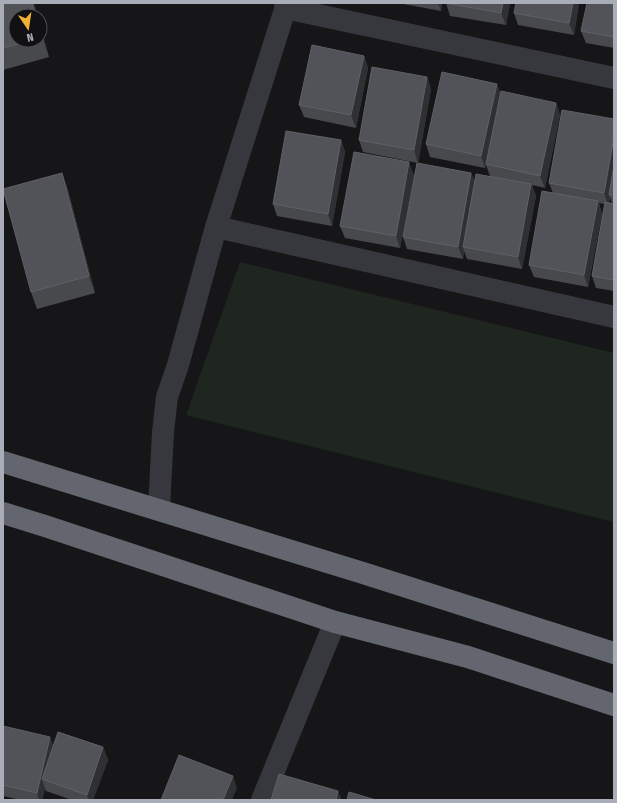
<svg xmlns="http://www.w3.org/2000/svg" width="617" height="803" viewBox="0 0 617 803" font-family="'Fira Sans Condensed',sans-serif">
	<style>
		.green { fill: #1e261f }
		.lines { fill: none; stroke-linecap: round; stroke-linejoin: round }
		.minor { stroke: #37383d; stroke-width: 22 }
		.highway { stroke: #63666e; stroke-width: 22 }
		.wall { fill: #47494d; fill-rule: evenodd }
		.shaded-wall { fill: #2f3033 }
		.building { fill: #525359; stroke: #5f6168 }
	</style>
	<rect width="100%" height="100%" fill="#161618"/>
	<path class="green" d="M240,262L614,353V522L186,415Z"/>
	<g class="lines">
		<g class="minor">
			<path d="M285,8L614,78"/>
			<path d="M216,227L614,317"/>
			<path d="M159,509L163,432L167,397L178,365L216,227L287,3"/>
			<path d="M262,800L335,622"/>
		</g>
		<g class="highway">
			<path d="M3,462L363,573L614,653"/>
			<path d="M3,513L45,526L335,622L468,657L614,705"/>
		</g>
	</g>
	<g class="wall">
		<path d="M3,3H34L38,16L16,40H40V25L49,57L3,70Z"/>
		<path d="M398,3H442L441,11Z"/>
		<path d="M446,3H510L506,25L450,16Z"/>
		<path d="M516,3H579L574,35L518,25L514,13Z"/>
		<path d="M614,3V48L586,43L581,31Z"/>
		<path d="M364,56L368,68L356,128L304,117L299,105Z"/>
		<path d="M427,77L431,89L418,163L363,152L359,140Z"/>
		<path d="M501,93L556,103L560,115L545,188L532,185L536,196L522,269L467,259L464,251L463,259L407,249L403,237L471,173L475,182L490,176L486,165L485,168L430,157L426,144Z"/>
		<path d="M614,119V291L596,288L592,276L605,204L599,203L602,214L588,287L534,277L529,265L553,193L549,183ZM610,197L612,204L609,203Z"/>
		<path d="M341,140L345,152L332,226L277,216L273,204Z"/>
		<path d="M62,173L68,190L95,293L37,309L31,292Z"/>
		<path d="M414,175L400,248L345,238L340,226Z"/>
		<path d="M3,726L53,746L103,747L108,760L93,800H72L46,791L45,788L42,800H21L3,796Z"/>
	</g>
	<g class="shaded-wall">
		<path d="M32,3H34L38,16H36Z"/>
		<path d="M438,3H442L441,11Z"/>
		<path d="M503,3H510L506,25L501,13Z"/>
		<path d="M573,3H579L574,35L569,23Z"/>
		<path d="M40,25L49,57L40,30Z"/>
		<path d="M364,56L368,68L356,128L351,115Z"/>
		<path d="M427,77L431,89L418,163L414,150Z"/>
		<path d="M497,84L502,96L485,168L481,156Z"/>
		<path d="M556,103L560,115L545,188L540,176Z"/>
		<path d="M614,137V173L609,195L610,197L608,205L604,193Z"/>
		<path d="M341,140L345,152L332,226L328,214Z"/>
		<path d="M409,162L414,175L400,248L396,236Z"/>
		<path d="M62,173L68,190L95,293L89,276Z"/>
		<path d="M471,173L476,185L463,247L464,251L463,259L458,247Z"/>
		<path d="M531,184L536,196L522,269L518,257Z"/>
		<path d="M598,201L602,214L588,287L584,275Z"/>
		<path d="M50,737L55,749L42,779L45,788L42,800H39L37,793Z"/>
		<path d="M103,747L108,760L93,800H88L87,795Z"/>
		<path d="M233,776L237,788L232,800H223Z"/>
		<path d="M338,791L342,800H336Z"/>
	</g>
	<g class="building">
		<path d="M3,3H32L36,16H16V40H32L3,48Z"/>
		<path d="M446,3H503L501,13Z"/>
		<path d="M516,3H573L569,23L514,13Z"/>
		<path d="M587,3H614V37L581,31Z"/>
		<path d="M40,30L42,37L40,38Z"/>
		<path d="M312,45L364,56L351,115L299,105Z"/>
		<path d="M372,67L427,77L414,150L359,140Z"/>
		<path d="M442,72L497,84L481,156L426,144Z"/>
		<path d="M501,91L556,103L540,176L486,164Z"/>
		<path d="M562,110L614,119V137L604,193L549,183Z"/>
		<path d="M286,131L341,140L328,214L273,204Z"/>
		<path d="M354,152L409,162L396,236L340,226Z"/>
		<path d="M417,163L471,173L458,247L403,237Z"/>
		<path d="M614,166V195H609Z"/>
		<path d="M62,173L89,276L31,292L3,189Z"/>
		<path d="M476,174L531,184L518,257L463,247Z"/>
		<path d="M542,191L598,201L584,275L529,265Z"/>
		<path d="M605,202L614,204V280L592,276Z"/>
		<path d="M3,726L50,737L37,793L3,785Z"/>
		<path d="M58,732L103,747L87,795L42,779Z"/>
		<path d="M179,755L233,776L223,800H161Z"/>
		<path d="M279,774L338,791L336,800H271Z"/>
		<path d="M349,792L376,800H347Z"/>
	</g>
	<rect width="617" height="803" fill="none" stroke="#a8adb8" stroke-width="8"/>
	<g transform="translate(28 28) rotate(167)"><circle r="19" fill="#111113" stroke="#4d4f55"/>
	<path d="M0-3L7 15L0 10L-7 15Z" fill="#f2b134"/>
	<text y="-6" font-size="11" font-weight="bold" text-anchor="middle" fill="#a8adb8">N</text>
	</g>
</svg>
